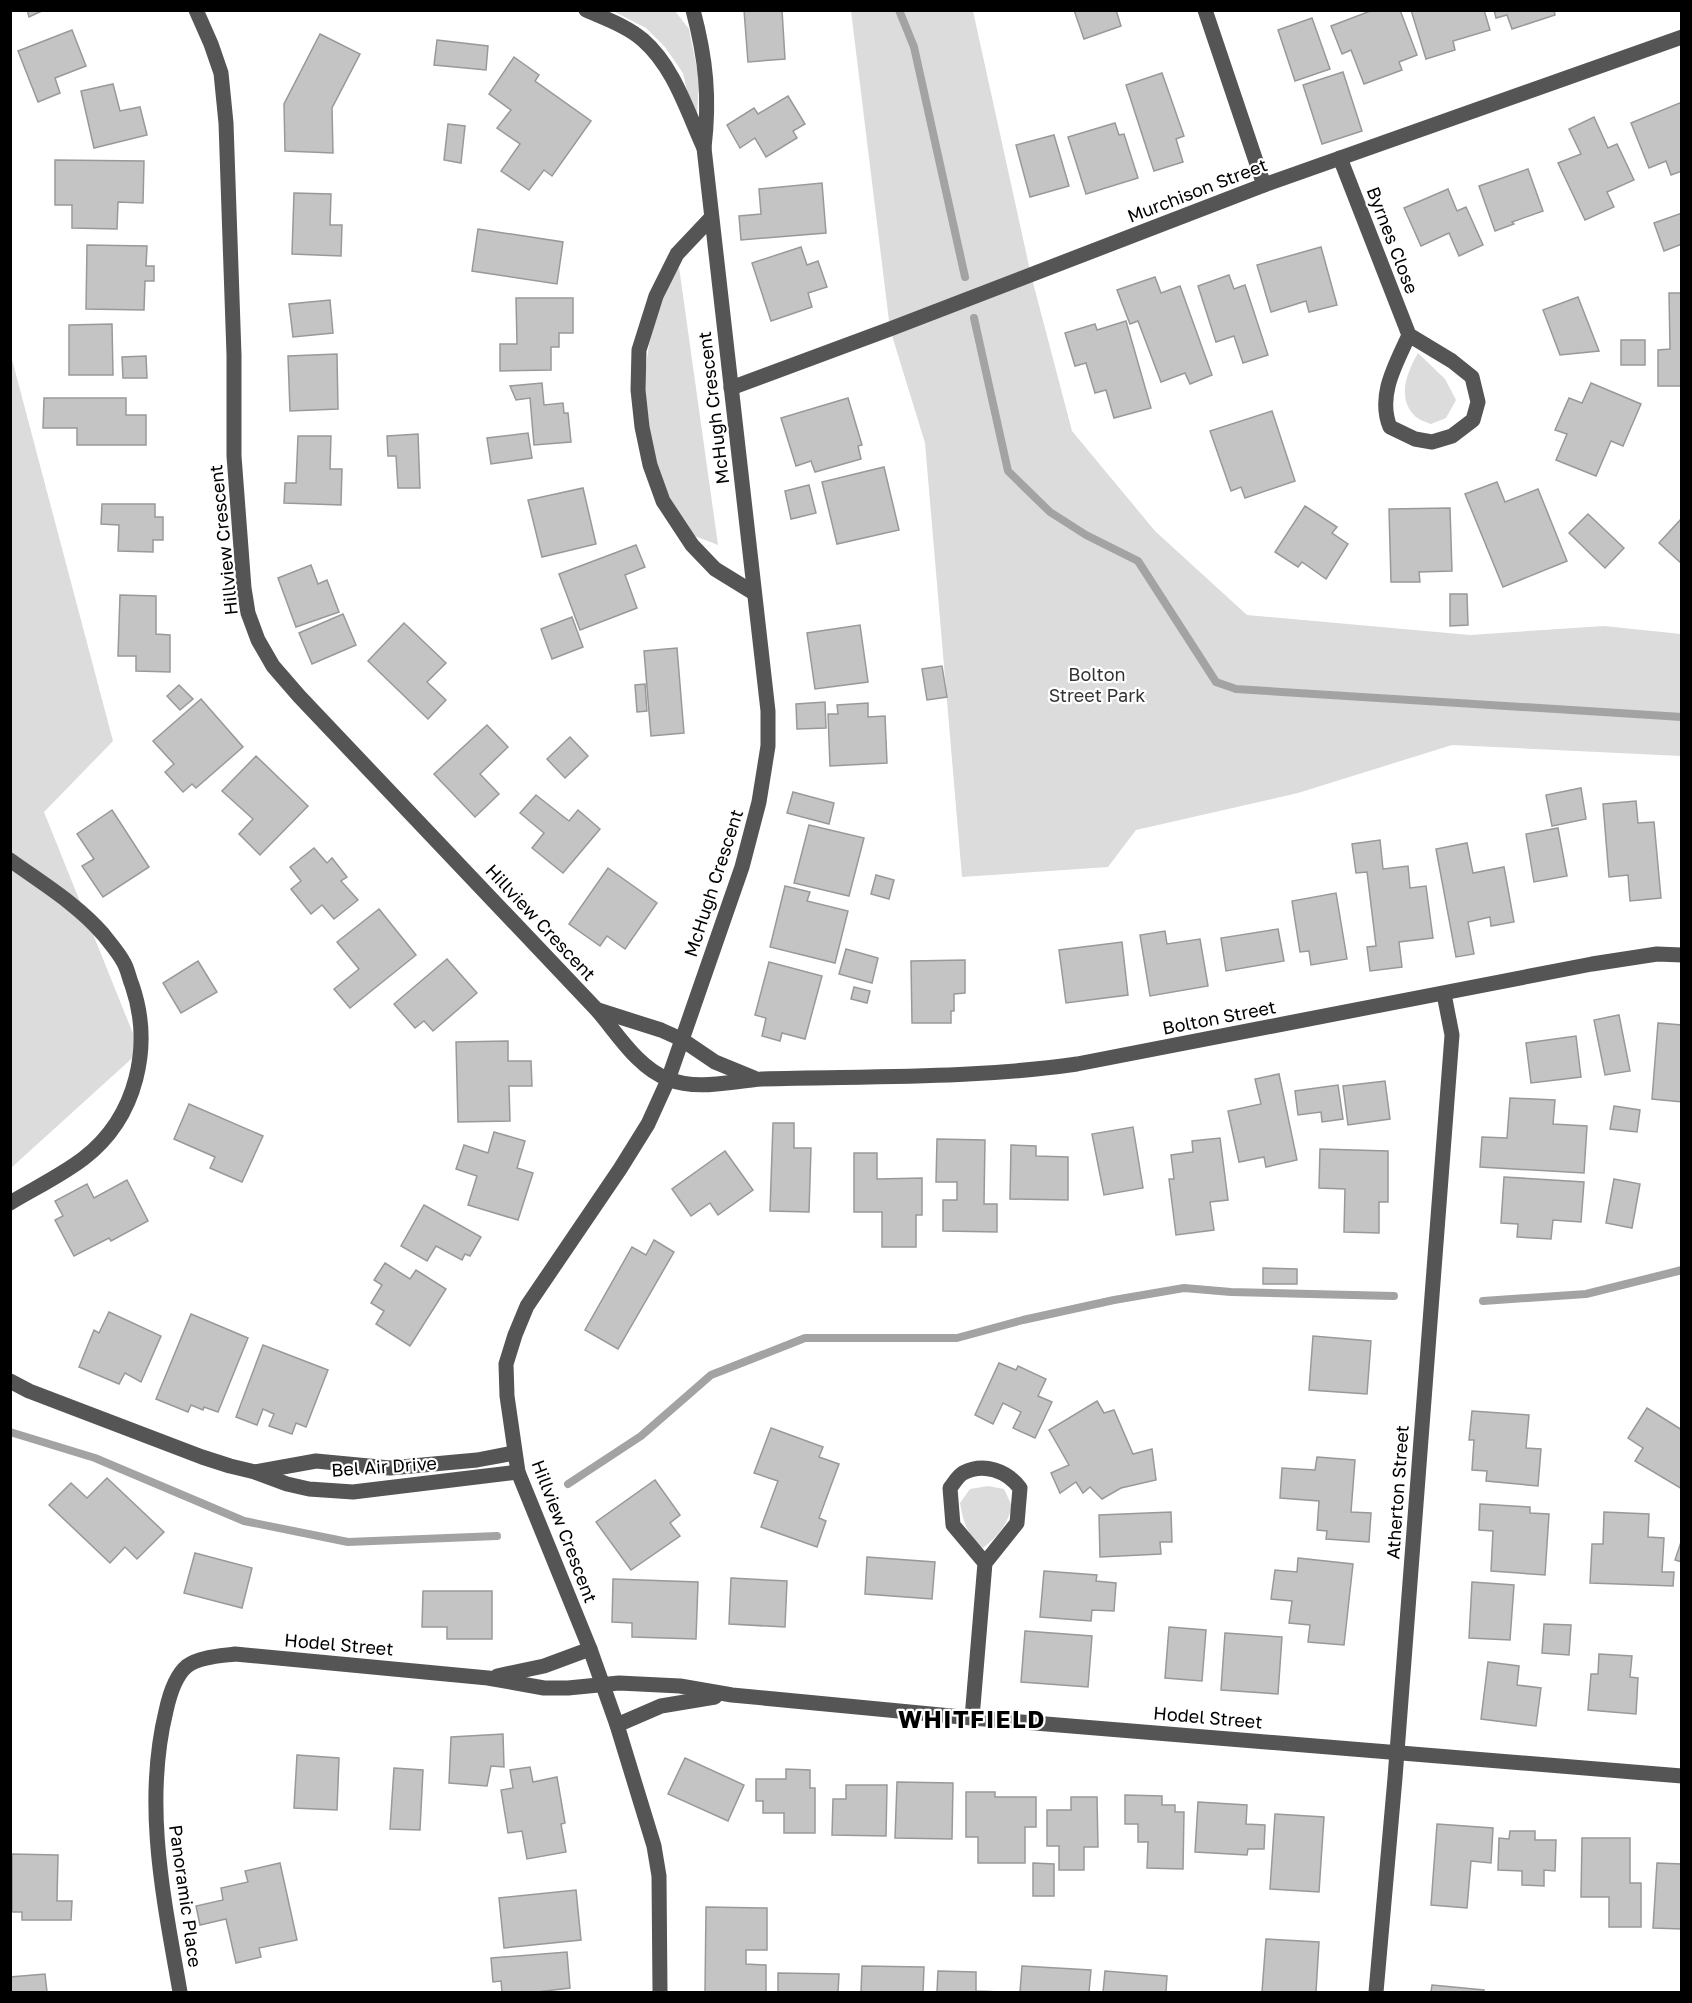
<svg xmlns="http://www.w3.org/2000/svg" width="1692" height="2003" viewBox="0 0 1692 2003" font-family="'Golos Text',sans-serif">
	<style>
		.green { fill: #dcdcdc }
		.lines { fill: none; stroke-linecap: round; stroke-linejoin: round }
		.stream { stroke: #a3a3a3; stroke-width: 8 }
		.building { fill: #c4c4c4; stroke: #999; stroke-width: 1.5 }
		.minor { stroke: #555; stroke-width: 15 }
		.labels { text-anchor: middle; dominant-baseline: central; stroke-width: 4.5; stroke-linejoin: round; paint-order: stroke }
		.street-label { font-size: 18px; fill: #000; stroke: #fff }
		.park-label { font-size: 18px; fill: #333; stroke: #fff }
		.district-label { font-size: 24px; font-weight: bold; letter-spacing: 1.5px; fill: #000; stroke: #fff }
	</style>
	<rect width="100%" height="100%" fill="#fff"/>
	<g class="green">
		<path d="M613,11H675L689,29L699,79L697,116L690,104L683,73L665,47L646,28Z"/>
		<path d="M851,11H973L1031,275L1072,431L1155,531L1247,615L1470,635L1604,626L1681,634V756L1452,745L1298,793L1136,830L1108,867L962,877L925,443L890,329Z"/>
		<path d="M679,267L718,545L692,535L661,482L647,435L643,388L649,345L658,301Z"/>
		<path d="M10,352L113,741L44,812L140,1051L11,1168Z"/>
		<path d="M1418,353L1445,379L1456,400L1446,418L1431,424C1425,422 1417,419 1414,415C1397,397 1407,372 1418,353Z"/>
		<path d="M988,1486L1004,1489L1012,1506C1007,1525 999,1535 983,1548C966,1533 964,1524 960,1503L970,1489Z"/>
	</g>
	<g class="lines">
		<g class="stream">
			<path d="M899,10L914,47L965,277"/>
			<path d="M974,318L1008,471L1050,512L1086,535L1138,561L1216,682L1236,689L1682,717"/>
			<path d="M1483,1301L1586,1294L1682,1270"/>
			<path d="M10,1432L95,1458L244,1521L348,1542L497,1536"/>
			<path d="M568,1484L641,1436L711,1375L805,1338H957L1023,1320L1114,1300L1184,1288L1231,1292L1394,1296"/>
		</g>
	</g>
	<g class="building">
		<path d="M27,10H44L29,17Z"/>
		<path d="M744,10H782L785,59L748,62Z"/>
		<path d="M1074,10H1116L1121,26L1084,39Z"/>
		<path d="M1373,10H1400L1417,55L1399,62L1402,70L1364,84L1351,50L1342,54L1331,26Z"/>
		<path d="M1411,10H1484L1490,30L1453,41L1455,50L1426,59Z"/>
		<path d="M1494,10H1554L1555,15L1512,29L1507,15L1496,18Z"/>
		<path d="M1312,18L1330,69L1295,81L1278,30Z"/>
		<path d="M72,30L86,66L55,78L60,93L38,102L18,51Z"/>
		<path d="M320,34L360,54L332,108L333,153L285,151L284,104Z"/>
		<path d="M437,40L488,46L486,70L434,65Z"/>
		<path d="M514,57L539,75L535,81L591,121L552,176L544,170L529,190L501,171L520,144L497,128L511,110L489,94Z"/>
		<path d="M1343,72L1362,131L1322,144L1303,85Z"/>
		<path d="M1162,73L1184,136L1176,139L1183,162L1154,171L1126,85Z"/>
		<path d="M113,84L120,111L140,107L147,135L94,148L81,91Z"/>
		<path d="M788,96L805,124L793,131L797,138L766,157L755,138L740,148L727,125L754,108L758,114Z"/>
		<path d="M1682,102V171L1671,175L1666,161L1649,168L1631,123Z"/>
		<path d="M1594,117L1608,148L1617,144L1634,180L1607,192L1614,207L1585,220L1558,163L1581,154L1569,129Z"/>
		<path d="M1115,123L1119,135L1124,134L1138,178L1086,194L1068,137Z"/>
		<path d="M448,124L465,126L461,163L444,160Z"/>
		<path d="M1054,135L1069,186L1030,197L1016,145Z"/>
		<path d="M55,160L144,161L143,203L118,202L117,229L72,228V205H55Z"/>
		<path d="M1528,169L1543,211L1512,222L1514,224L1495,231L1479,186Z"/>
		<path d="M822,183L826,233L741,240L739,216L761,214L759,189Z"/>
		<path d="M1448,189L1457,211L1466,207L1483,245L1459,256L1449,233L1421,246L1404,208Z"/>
		<path d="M294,193L331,194L330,225H342L341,256L292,254Z"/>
		<path d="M1682,213V244L1664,251L1654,223Z"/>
		<path d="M478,229L563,242L557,284L472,271Z"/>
		<path d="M87,245L147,246L146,266H154V281H145L144,310L86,309Z"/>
		<path d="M801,247L807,265L818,261L827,287L808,293L812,307L771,321L752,263Z"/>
		<path d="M1321,247L1337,305L1309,312L1306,301L1271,312L1257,265Z"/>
		<path d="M1229,275L1234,289L1245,285L1268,355L1243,363L1234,336L1216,342L1198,286Z"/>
		<path d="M1155,277L1161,293L1180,286L1212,375L1190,384L1185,373L1161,382L1138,321L1130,324L1117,290Z"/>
		<path d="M1669,293H1682V386H1658V350L1670,349Z"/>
		<path d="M1578,297L1599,351L1560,355L1543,310Z"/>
		<path d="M516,298H573V333H559V347H551V370L500,371V344H517Z"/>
		<path d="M330,300L333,333L293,337L289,304Z"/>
		<path d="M1126,321L1151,408L1114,418L1106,390L1095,393L1086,363L1075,366L1065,333L1095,324L1097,330Z"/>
		<path d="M112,324L113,375H69V325Z"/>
		<rect x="1621" y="340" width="24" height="25"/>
		<path d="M337,354L338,409L290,411L288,356Z"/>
		<path d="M146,356L147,378H123L122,357Z"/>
		<path d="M542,383L544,405L563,403L564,413H568L571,442L534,445L530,398L516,400L510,386Z"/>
		<path d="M1591,383L1641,404L1623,446L1611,441L1596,476L1556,460L1567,434L1555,430L1569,398L1582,403Z"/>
		<path d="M44,398H126V415H146V445H77V428H43Z"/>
		<path d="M848,398L862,445L858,446L861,459L815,472L811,461L796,466L781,418Z"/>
		<path d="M1272,411L1295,481L1245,498L1241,487L1231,491L1210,431Z"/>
		<path d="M528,433L532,458L491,464L487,438Z"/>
		<path d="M418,434L420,488H398L396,456H388L387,436Z"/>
		<path d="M298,436H331L330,469H342L341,505L284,503L285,483H296Z"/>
		<path d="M884,467L899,530L837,544L822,482Z"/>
		<path d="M1497,482L1505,502L1538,489L1567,561L1503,587L1465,494Z"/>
		<path d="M809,485L816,513L791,519L785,491Z"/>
		<path d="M583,488L596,544L542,557L528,500Z"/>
		<path d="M102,504H155V517H163V540H153V552L118,551L119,525L101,524Z"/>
		<path d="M1305,506L1337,527L1332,533L1348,544L1326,579L1302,562L1298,567L1275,552Z"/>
		<path d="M1450,508L1452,571L1419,572L1420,582H1391L1389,509Z"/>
		<path d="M1588,514L1624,548L1605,568L1569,533Z"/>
		<path d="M1682,518V564L1659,543Z"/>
		<path d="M636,545L645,567L625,575L637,608L580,630L559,574Z"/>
		<path d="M311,565L318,584L327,580L339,612L296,627L278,578Z"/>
		<path d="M1450,594H1467L1468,625L1450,626Z"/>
		<path d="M120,595L156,596V634L170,635V672L136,671V656H118Z"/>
		<path d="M343,614L356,645L312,664L299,633Z"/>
		<path d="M572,617L583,647L552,659L541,629Z"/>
		<path d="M404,623L446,663L427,682L446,700L428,719L368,661Z"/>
		<path d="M860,625L868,682L815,689L807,633Z"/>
		<path d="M677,648L684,733L651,736L644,651Z"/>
		<path d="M942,666L947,697L927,700L922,669Z"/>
		<path d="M645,684L647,711L637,712L635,685Z"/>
		<path d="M179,685L193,699L180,710L167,696Z"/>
		<path d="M201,699L243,747L196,788L192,784L183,792L165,772L174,764L153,741Z"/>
		<path d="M825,702L826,728L797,729L796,704Z"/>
		<path d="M868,703V717L885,716L887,763L830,766L828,714H838L837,705Z"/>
		<path d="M487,725L508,747L480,774L499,794L475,817L434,774Z"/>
		<path d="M570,737L588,756L565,778L547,759Z"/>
		<path d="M256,756L308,806L260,855L239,834L253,819L222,791Z"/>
		<path d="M1581,788L1586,819L1552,826L1546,795Z"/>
		<path d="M793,792L834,803L829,824L787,813Z"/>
		<path d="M536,795L569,821L578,810L600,829L563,873L532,848L544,833L520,813Z"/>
		<path d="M1636,801L1638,823L1654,822L1661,898L1630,901L1628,875L1609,877L1603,804Z"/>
		<path d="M112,810L149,867L103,897L82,866L94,859L77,834Z"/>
		<path d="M809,825L864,838L849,896L794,883Z"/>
		<path d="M1558,828L1567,876L1534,882L1526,834Z"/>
		<path d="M1380,840L1383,869L1408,866L1410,888L1426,886L1433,938L1399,942L1402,967L1370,971L1367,947L1376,946L1367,872L1356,873L1352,844Z"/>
		<path d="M1467,843L1473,873L1504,867L1514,922L1491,926L1490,917L1468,922L1474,954L1456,957L1436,849Z"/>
		<path d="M314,848L327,863L332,858L347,877L341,881L358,900L334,919L322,905L311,914L291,889L301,881L290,867Z"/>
		<path d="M608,868L657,903L625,949L607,936L600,946L569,924Z"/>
		<path d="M876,875L894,880L889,899L871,894Z"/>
		<path d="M785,886L810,892L807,901L848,911L835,963L770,947Z"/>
		<path d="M1336,893L1347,959L1311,965L1309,951L1300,952L1292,901Z"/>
		<path d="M379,909L416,955L350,1008L334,989L359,969L337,942Z"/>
		<path d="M1278,929L1284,961L1226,971L1221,938Z"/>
		<path d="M1165,931L1167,944L1200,939L1208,986L1150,996L1140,935Z"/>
		<path d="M1122,942L1128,995L1066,1003L1059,950Z"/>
		<path d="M846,949L878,958L872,983L839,974Z"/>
		<path d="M447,959L477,993L433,1031L424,1021L415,1028L394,1004Z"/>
		<path d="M965,960V993L954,994V1011H951V1023H912L911,961Z"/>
		<path d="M198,961L217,992L181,1013L163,983Z"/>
		<path d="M769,962L822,976L805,1039L782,1033L780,1041L762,1036L766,1018L755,1015Z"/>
		<path d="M854,987L870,991L867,1003L851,999Z"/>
		<path d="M1619,1015L1630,1071L1605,1075L1594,1020Z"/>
		<path d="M1658,1023L1682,1025V1102L1652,1099Z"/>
		<path d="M1576,1036L1581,1077L1531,1083L1526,1043Z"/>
		<path d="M508,1041V1061H531L532,1086H509L510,1121L458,1122L456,1042Z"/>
		<path d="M1279,1074L1297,1160L1266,1167L1264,1157L1239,1162L1228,1111L1261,1104L1255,1079Z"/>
		<path d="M1385,1081L1390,1119L1348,1125L1343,1086Z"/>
		<path d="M1338,1085L1343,1119L1322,1122L1321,1112L1298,1115L1295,1091Z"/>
		<path d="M1510,1098L1555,1100L1553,1124L1587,1126L1584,1173L1480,1167L1482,1137L1507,1138Z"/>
		<path d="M189,1104L263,1136L242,1182L210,1168L215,1157L174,1139Z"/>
		<path d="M1614,1106L1640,1110L1637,1132L1610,1129Z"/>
		<path d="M773,1123H794V1148H811L809,1212L770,1211Z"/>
		<path d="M1133,1127L1143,1188L1104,1195L1092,1134Z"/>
		<path d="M494,1132L525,1141L517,1168L533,1173L518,1220L468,1205L477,1176L456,1169L464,1145L488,1153Z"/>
		<path d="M1220,1138L1228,1200L1210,1202L1214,1230L1176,1235L1169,1179H1174L1171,1155L1193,1152L1192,1141Z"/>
		<path d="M937,1139L985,1140L984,1204H997V1232L943,1231V1200H957V1182H936Z"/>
		<path d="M1011,1145L1036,1146V1156L1068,1157V1200L1010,1199Z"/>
		<path d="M1320,1149L1388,1151V1202H1379V1233L1344,1232L1345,1189L1319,1188Z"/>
		<path d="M725,1151L753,1190L718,1215L710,1203L691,1216L672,1189Z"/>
		<path d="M854,1153H877V1179L922,1178V1215H916V1247H882V1212H854Z"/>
		<path d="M1504,1177L1584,1182L1581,1222L1553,1220L1551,1239L1517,1237L1518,1224L1501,1223Z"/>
		<path d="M1614,1179L1640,1184L1632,1228L1606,1223Z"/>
		<path d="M127,1180L148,1221L111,1241L109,1238L74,1256L55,1220L63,1216L55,1201L87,1184L94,1198Z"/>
		<path d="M424,1205L481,1237L470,1256L465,1254L462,1260L436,1246L427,1261L401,1246Z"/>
		<path d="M654,1240L674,1252L618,1349L585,1330L632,1247L646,1255Z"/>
		<path d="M385,1263L410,1279L416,1270L446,1289L410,1346L376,1324L384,1311L371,1303L382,1285L374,1280Z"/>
		<path d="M1263,1268L1297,1269V1284H1263Z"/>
		<path d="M109,1312L161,1336L141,1382L125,1373L119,1384L79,1367L94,1330L99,1333Z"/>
		<path d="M191,1314L248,1338L218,1412L204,1407L203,1410L191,1405L188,1412L156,1399Z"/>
		<path d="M1313,1336L1371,1341L1367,1394L1309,1390Z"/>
		<path d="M263,1345L328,1370L306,1427L296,1423L292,1434L269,1426L274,1414L263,1409L257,1425L236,1417Z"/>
		<path d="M999,1363L1016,1370L1018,1366L1046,1379L1038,1396L1052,1402L1035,1438L1013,1428L1021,1412L1003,1403L993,1424L975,1415Z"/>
		<path d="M1097,1401L1104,1413L1114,1410L1133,1454L1152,1449L1156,1480L1121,1488L1102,1499L1090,1487L1083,1493L1076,1482L1060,1493L1051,1473L1069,1465L1049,1430Z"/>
		<path d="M1647,1408L1682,1430V1489L1635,1461L1643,1448L1628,1438Z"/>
		<path d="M1472,1411L1529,1415L1526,1448L1541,1449L1538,1486L1486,1481L1487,1471L1472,1470L1474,1440H1469Z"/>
		<path d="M771,1428L823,1447L819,1457L839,1464L819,1518L826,1521L817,1547L761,1527L778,1481L754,1473Z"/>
		<path d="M1317,1457L1355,1460L1351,1512L1371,1513L1369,1542L1326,1539L1327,1531L1317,1530L1319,1501L1280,1498L1282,1468L1315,1470Z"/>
		<path d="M107,1478L164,1532L137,1559L125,1547L110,1563L49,1505L71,1483L87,1498Z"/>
		<path d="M655,1480L680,1515L670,1523L680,1536L631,1570L596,1522Z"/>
		<path d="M1480,1504L1530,1507V1513L1549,1514L1545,1575L1491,1571L1493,1531L1479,1530Z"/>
		<path d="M1171,1512L1172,1542H1160L1161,1554L1100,1557L1099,1515Z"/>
		<path d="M1604,1512L1649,1514L1648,1537L1664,1538L1662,1572H1674L1673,1586L1590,1583L1592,1544H1603Z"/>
		<path d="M1682,1539V1562L1675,1560Z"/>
		<path d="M195,1553L252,1568L242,1608L184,1593Z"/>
		<path d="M867,1557L935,1562L932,1599L865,1594Z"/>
		<path d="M1298,1558L1353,1564L1344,1645L1308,1642L1310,1625L1289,1623L1292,1601L1271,1599L1275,1570L1297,1572Z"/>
		<path d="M1044,1571L1097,1575L1096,1581L1116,1583L1114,1611L1092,1610L1091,1621L1040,1617Z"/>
		<path d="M731,1578L787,1581L785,1627L729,1624Z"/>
		<path d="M613,1579L698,1582L696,1639L632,1637V1623L612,1622Z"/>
		<path d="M1472,1582L1514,1585L1510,1640L1469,1638Z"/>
		<path d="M423,1591H492V1639H447V1627H422Z"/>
		<path d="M1544,1624L1571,1625L1569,1655L1542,1653Z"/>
		<path d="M1169,1627L1206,1630L1202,1681L1165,1678Z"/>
		<path d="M1025,1631L1092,1636L1088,1687L1021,1682Z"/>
		<path d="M1225,1633L1282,1637L1278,1694L1221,1690Z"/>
		<path d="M1599,1654L1632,1656L1630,1677L1638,1678L1636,1714L1588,1710L1591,1674H1598Z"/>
		<path d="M1488,1662L1519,1666L1517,1685L1541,1688L1536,1726L1481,1719Z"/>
		<path d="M503,1734L504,1767L491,1766L487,1786L449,1783L451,1737Z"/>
		<path d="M297,1755L339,1758L337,1810L294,1808Z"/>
		<path d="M685,1758L744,1785L728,1821L668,1794Z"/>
		<path d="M530,1767L533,1782L557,1777L565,1823L561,1824L566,1852L527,1859L522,1831L508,1833L501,1790L513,1788L510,1770Z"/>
		<path d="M394,1768L423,1770L420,1830L390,1829Z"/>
		<path d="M786,1769L810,1770V1788H815V1833H784V1813H763V1801H756V1779H786Z"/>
		<path d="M897,1782L953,1783L952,1839L895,1838Z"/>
		<path d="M846,1785H887L886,1836L832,1835L833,1799H846Z"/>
		<path d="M966,1792H995V1797H1036V1827H1025V1863H978V1837H966Z"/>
		<path d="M1125,1795L1162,1796V1805H1175V1812H1184L1183,1869L1147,1868L1148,1842H1138V1824H1125Z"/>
		<path d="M1071,1797H1097L1098,1847H1084V1870H1059V1846H1047V1810H1071Z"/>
		<path d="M1198,1802L1247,1805L1246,1824L1265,1825L1264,1849H1248L1247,1855L1195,1852Z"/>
		<path d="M1275,1814L1324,1817L1319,1892L1270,1889Z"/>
		<path d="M1437,1824L1493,1828L1491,1863L1471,1861L1467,1908L1431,1905Z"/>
		<path d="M1510,1831H1535V1840H1556L1555,1871L1544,1870V1886L1522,1885V1871L1498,1870L1499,1838L1509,1839Z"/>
		<path d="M1582,1838H1630V1883H1641V1927H1609V1897H1581Z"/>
		<path d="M12,1854L58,1855L57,1901H72L71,1920H22V1912H12Z"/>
		<path d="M280,1863L297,1940L259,1948L261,1957L236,1963L226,1919L200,1925L196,1906L223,1900L221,1888L248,1882L245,1871Z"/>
		<path d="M1033,1863L1054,1864V1896H1033Z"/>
		<path d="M1657,1863L1682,1864V1929L1653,1928Z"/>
		<path d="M576,1890L581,1940L504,1948L499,1898Z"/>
		<path d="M706,1907L767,1908V1950H746V1964L766,1965V1992H705Z"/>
		<path d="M1266,1939L1319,1942L1316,1992H1262Z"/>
		<path d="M567,1952L570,1988L537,1992H502L501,1981L493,1982L491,1958Z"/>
		<path d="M862,1966L924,1967L923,1992H861Z"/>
		<path d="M1022,1966L1091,1970L1089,1992H1020Z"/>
		<path d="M938,1971L976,1972V1991L1002,1992H937Z"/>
		<path d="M1105,1971L1167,1976L1166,1992H1103Z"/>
		<path d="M778,1973L839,1974L838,1992H778Z"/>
		<path d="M45,1974L47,1992H10V1977Z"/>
		<path d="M1432,1985L1484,1990V1992H1431Z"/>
	</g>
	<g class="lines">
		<g class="minor">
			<path d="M196,10L211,44L221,73L226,123L234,355V456L244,588L248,613L258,640L273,666L299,696L597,1010C617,1033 638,1068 668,1079C698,1091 731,1081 762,1079C867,1076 973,1079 1077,1064L1592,964L1657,954L1682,955"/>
			<path d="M586,10C604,18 627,26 643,40C674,67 687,111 704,148L768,711V746L759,802L742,867L668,1080L648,1124L620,1169L527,1306L515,1335L506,1364L507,1396L518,1472L590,1649L617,1725L654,1846L659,1876L660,1992"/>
			<path d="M693,10C706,59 710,98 704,148"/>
			<path d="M1205,10L1264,185"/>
			<path d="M1340,158L1409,335L1452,361L1472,377L1478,402L1473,420L1452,436L1432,442L1415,439L1390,427C1377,395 1396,364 1409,335"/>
			<path d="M711,218L677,254L656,296L639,350L638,390L642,427L650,465L663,501L692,545L715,569L754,593"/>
			<path d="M731,388L890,329L1264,185L1682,37"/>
			<path d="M10,860C42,883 77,904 103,934C110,943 119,953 124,963C128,970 129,978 132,985C153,1046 137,1117 84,1158C62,1175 35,1188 10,1203"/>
			<path d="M598,1010L661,1030L681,1039L715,1062L754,1078"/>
			<path d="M10,1381L29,1391L202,1457L230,1466L255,1472L287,1484L309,1489L353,1492L518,1472"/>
			<path d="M255,1472L316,1461L390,1468L477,1460L514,1453"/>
			<path d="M497,1676L544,1666L590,1649"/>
			<path d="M972,1718L985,1563L953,1525L950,1488C954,1483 958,1476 963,1473C984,1462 1007,1471 1020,1488L1017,1523L985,1563"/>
			<path d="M617,1725L661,1706L715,1697"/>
			<path d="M180,1992C164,1900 143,1805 166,1711C169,1697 175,1676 187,1666C199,1657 220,1656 235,1654L488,1678L544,1688H568L619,1683L680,1686L732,1695L972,1718L1682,1776"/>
			<path d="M1376,1992L1395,1778L1452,1035L1444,994"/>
		</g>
	</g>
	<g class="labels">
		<g class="street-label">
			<text transform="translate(1197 190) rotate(-21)">Murchison Street</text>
			<text transform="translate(1393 240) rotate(69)">Byrnes Close</text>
			<text transform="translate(713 408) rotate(-97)">McHugh Crescent</text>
			<text transform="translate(223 540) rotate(-96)">Hillview Crescent</text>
			<text transform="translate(713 883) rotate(-72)">McHugh Crescent</text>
			<text transform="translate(541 922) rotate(47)">Hillview Crescent</text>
			<text transform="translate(1219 1017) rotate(-11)">Bolton Street</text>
			<text transform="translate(384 1466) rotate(-4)">Bel Air Drive</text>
			<text transform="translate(1397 1492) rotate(-86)">Atherton Street</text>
			<text transform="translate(565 1531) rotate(69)">Hillview Crescent</text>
			<text transform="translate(339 1644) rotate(5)">Hodel Street</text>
			<text transform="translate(1208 1717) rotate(5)">Hodel Street</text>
			<text transform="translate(186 1896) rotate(82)">Panoramic Place</text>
		</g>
		<g class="park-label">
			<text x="1097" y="674">Bolton<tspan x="1097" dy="21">Street Park</tspan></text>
		</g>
		<g class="district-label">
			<text x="972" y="1718">WHITFIELD</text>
		</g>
	</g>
	<rect width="1692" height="2003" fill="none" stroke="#000000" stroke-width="24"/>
</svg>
